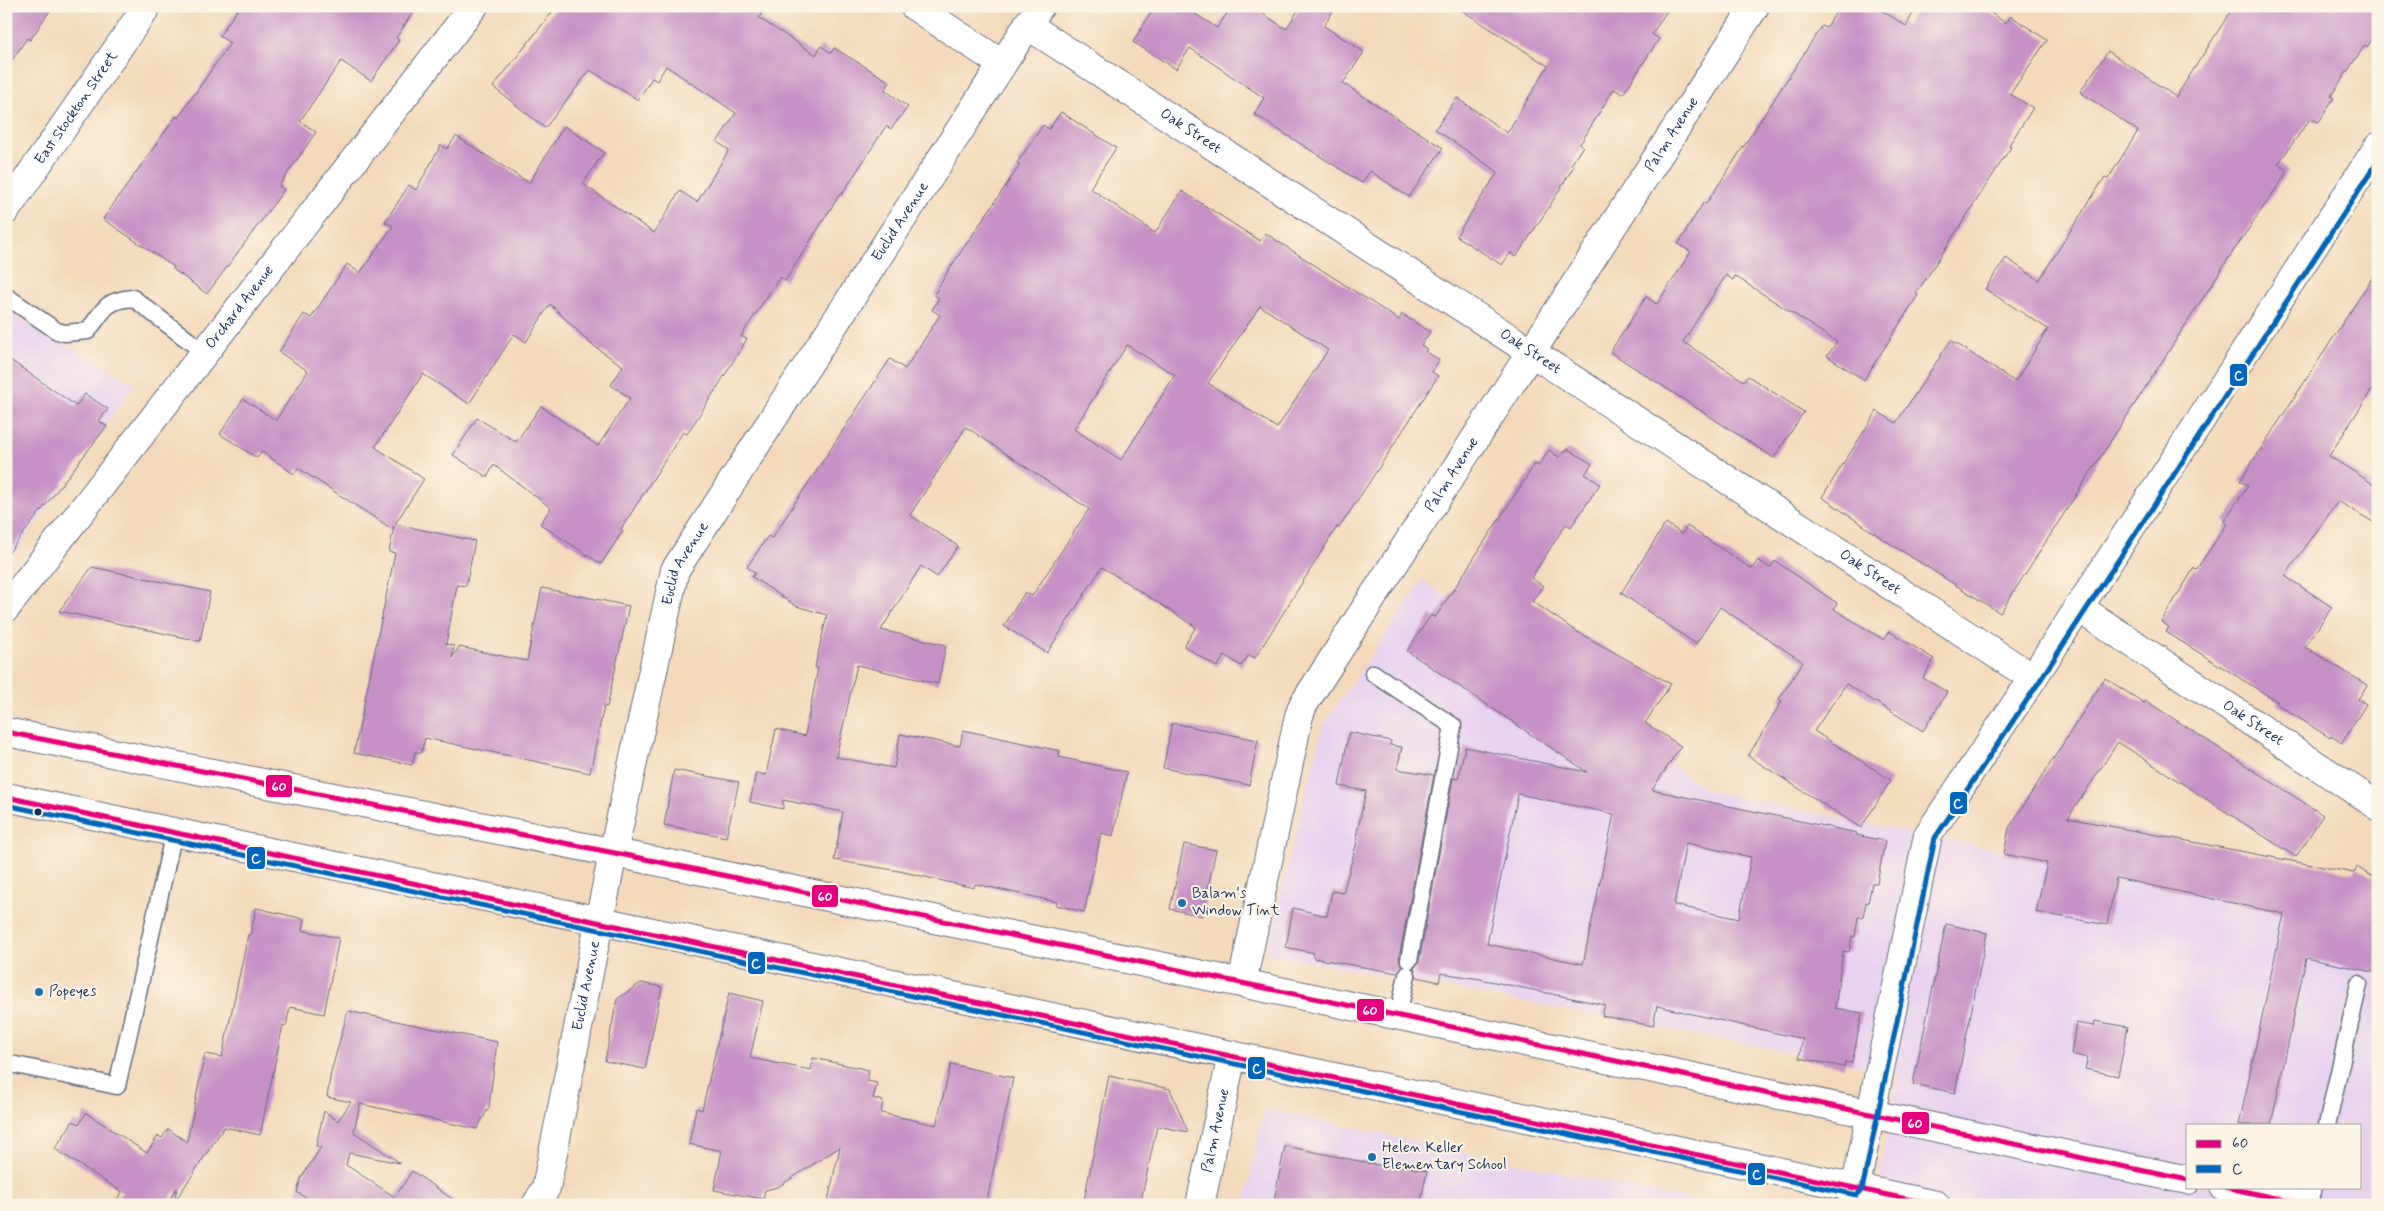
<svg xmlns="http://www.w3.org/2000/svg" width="2384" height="1211" viewBox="0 0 2384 1211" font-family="Mynerve,sans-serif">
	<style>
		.built { fill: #e7d2ef; fill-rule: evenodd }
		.building { fill: #c692c5; fill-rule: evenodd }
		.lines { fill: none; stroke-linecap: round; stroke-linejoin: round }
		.service-casing { stroke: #676b7f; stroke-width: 19 }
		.minor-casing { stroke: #676b7f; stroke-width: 30 }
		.primary-casing { stroke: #676b7f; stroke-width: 30 }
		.service { stroke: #fff; stroke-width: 16 }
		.minor { stroke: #fff; stroke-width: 28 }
		.primary { stroke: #fff; stroke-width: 28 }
		.bus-1-casing { stroke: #fcf5e5; stroke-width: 9 }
		.bus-2-casing { stroke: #fcf5e5; stroke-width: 9 }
		.bus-1 { stroke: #e5007d; stroke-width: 5 }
		.bus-2 { stroke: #0065bd; stroke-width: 5 }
		.bus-dot { fill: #1b2f5e; stroke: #fcf5e5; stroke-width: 2 }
		.poi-dot { fill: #1f6fb2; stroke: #fcf5e5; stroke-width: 2 }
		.labels { text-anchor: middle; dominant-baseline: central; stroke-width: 4; stroke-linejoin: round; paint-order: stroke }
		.street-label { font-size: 15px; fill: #1b2f5e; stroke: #fcf5e5 }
		.poi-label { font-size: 15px; fill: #1b2f5e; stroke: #fcf5e5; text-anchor: start }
		.line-badge { stroke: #fcf5e5; stroke-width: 2 }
		.badge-label { font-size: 14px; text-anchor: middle; font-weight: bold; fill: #fff }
	</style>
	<rect width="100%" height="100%" fill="#fcf5e5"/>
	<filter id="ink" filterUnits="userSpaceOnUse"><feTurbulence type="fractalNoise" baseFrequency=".02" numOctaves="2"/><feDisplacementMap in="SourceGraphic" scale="10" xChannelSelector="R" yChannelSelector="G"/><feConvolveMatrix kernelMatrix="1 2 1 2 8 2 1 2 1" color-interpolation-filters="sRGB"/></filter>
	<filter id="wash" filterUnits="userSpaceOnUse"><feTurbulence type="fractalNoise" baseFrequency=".0096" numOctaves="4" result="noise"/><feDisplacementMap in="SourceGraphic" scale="20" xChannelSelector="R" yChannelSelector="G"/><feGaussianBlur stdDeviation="1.12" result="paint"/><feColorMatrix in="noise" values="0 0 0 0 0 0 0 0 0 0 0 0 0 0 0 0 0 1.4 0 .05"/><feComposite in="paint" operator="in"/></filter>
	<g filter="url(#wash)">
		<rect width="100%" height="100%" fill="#f3dabc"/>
		<g class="built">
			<path d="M6,310L134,384L6,566Z"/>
			<path d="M1423,580L1707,791L2378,928V1205H1873L1899,1073L1266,953L1323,726ZM2188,1125H2360V1187H2188Z"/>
			<path d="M1264,1109L1713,1205H1245Z"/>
		</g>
		<g id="blocks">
			<g class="building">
				<path d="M6,6H53L30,40L27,38L6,69Z"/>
				<path d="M240,6H417L396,38L399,40L371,81L341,61L300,121L316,132L279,186L284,190L207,294L173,269L174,267L103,219L176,116L178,118L230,43L219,36Z"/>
				<path d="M557,6H766L759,18L816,55L821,46L831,53L834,48L890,82L885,90L908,107L891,129L886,126L842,194H840L785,281L780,277L741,336L747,339L718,386L687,434L683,432L621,529L623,531L601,564L540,524L551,508L494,465L487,477L453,455L477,418L516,442L541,406L598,446L630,398L611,385L623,366L591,344L550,304L526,342L514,334L469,404L423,374L375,447L424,479L395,524L475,541L466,586L457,585L446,644L454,646L452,658L459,647L527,661L542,588L629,606L607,707L604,706L590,773L425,738L421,753L415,752L412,765L354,753L395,553L389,552L394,526L392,529L298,468L294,474L262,452L257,458L220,434L243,399L276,420L308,371L279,352L304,314L311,318L347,264L360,273L393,226L385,222L409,185L416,190L441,145L447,149L456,136L529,183L564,126L604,152L583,184L654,233L680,191L697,202L729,150L717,142L736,113L666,66L657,81L652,78L638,100L590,70L545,128L493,87Z"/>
				<path d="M1155,6H1183L1217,28L1232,6H1251L1286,29L1301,6H1336L1324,26L1364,52L1343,83L1443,148L1409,197L1370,171L1362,183L1254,114L1264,98L1190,48L1176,69L1133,42Z"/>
				<path d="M1455,6H1670L1652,34L1659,39L1623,94L1614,89L1580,144L1583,146L1571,165L1574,166L1549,207L1516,257L1510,253L1502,265L1456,236L1498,172L1435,129L1457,98L1507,133L1548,66Z"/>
				<path d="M1840,6H1875L1906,26L1917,6H1980L2006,23L2011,16L2047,40L2010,94L2033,108L2009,145L2011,147L1916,294L1918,295L1864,380L1827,356L1837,342L1735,276L1733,280L1726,275L1683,342L1744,381L1748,376L1804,412L1774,458L1610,352L1646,297L1657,304L1691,252L1678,244L1687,231L1686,230L1704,202L1706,204L1822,26L1826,28Z"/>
				<path d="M2234,6H2378V31L2367,47L2365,45L2331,96L2334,98L2319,122L2310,119L2278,164L2288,171L2228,259L2000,613L1883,539L1822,497L1877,411L1896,423L1951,340L2015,382L2048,329L1985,289L2006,258L2039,280L2105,177L2108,179L2138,131L2080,92L2108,51L2176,97Z"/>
				<path d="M1061,112L1116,148L1090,188L1155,233L1182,191L1260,241L1265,233L1399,320L1402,314L1430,332L1421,345L1427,349L1425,351L1439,360L1432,372L1438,376L1382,463L1339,528L1337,527L1255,658L1249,655L1241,666L1225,655L1217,667L1184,646L1196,627L1102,567L1047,653L1004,626L1025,592L1032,596L1089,509L966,427L910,515L958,546L937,577L921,566L881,630L946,645L938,684L857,665L836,757L894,768L900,734L960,746L963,730L1060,751L1059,757L1127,772L1113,836L1101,833L1084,912L1056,905L1057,902L975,884L974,888L899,871L834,860L843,812L783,800V809L750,802L756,773L766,775L776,729L805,736L818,668L815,667L827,615L796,606L752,577L755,573L747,567L768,536L772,538L890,359L905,369L940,315L932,310L939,298L934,295L948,271L1020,165L1017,163L1043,125L1049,129ZM1260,306L1328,350L1277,428L1208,383ZM1127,345L1175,375L1121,460L1074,429Z"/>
				<path d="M2378,269V380L2329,456L2378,487V525L2338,501L2285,576L2332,607L2305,647L2367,685L2358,699L2366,704L2342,743L2331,736L2330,738L2277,704L2278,702L2166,632L2169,627L2161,622L2194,568L2196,570L2227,524L2224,521L2248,486L2240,481Z"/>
				<path d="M6,357L76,406L85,394L108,409L99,421L107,426L6,556Z"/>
				<path d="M1568,449L1592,464L1585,474L1600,484L1571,527L1566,524L1531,578L1543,586L1532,601L1574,630L1671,684L1645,723L1681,746L1652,790L1857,833L1856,835L1885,841L1877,883H1872L1868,903L1866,902L1863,917H1858L1855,937L1852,936L1849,952L1843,951L1835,1008L1862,1013L1852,1063L1845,1062L1844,1067L1799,1058L1803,1039L1657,1006L1653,1026L1602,1016L1605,1005L1480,979L1441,973L1439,982L1417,977L1414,968L1419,962L1453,778L1458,779L1465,747L1587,772L1407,651L1431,615L1435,618L1535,464L1539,466L1549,450L1559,457ZM1518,794L1614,814L1583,964L1487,944ZM1686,843L1751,857L1739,919L1674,905Z"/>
				<path d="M1666,523L1682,534L1687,526L1752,569L1758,560L1770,568L1775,561L1837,603L1834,609L1884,640L1889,631L1934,659L1923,678L1947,692L1923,731L1846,684L1814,731L1891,780L1861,828L1748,756L1782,701L1779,699L1803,662L1720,607L1696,644L1621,593Z"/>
				<path d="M92,567L210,592L200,641L59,611Z"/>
				<path d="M2105,678L2144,703L2146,701L2323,815L2296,857L2118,742L2068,818L2354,873L2357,867L2378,880V973L2306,958L2271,1125H2239L2284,914L2116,878L2107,925L2036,912L2047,863L2004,854L2009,828Z"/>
				<path d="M1172,723L1258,740L1249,785L1163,768Z"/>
				<path d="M1349,732L1391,741L1390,745L1402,747L1397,769L1434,775L1399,958L1402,967L1397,973L1313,958L1314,953L1286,947L1293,908L1327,916L1332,891L1343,893L1358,838L1356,837L1366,791L1339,786Z"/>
				<path d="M674,770L739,782L726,837L664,825Z"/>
				<path d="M1184,844L1216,850L1202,916L1170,909Z"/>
				<path d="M256,908L304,919L302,930L339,938L324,1014L290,1007L286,1026L283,1025L260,1135L224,1127L177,1198H175L177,1188L166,1205H113L122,1192L55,1149L73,1121L79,1124L86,1113L147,1153L158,1136L162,1138L168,1129L187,1142L205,1054L222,1057L248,935H250Z"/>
				<path d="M1946,924L1987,933L1955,1093L1913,1084Z"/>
				<path d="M641,983L662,987L645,1069L605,1061L617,999Z"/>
				<path d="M729,993L763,1001L750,1058L811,1070L813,1058L869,1070L867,1081L877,1083L873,1098L883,1101L881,1113L936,1125L951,1064L1013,1078L986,1205H827L840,1147L778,1187L765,1190L763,1199L714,1190L722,1151L689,1144L696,1108L702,1110Z"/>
				<path d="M348,1011L497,1042L489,1107L477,1129L360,1104L354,1132L400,1163L349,1153L346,1165L395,1197L412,1171L461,1205H316L297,1192L301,1178L321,1147L316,1146L324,1111L338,1121L351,1102L327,1097L331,1072Z"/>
				<path d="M2095,1021L2128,1027L2118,1076L2085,1069L2088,1058L2071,1054L2076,1023L2094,1026Z"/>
				<path d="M1109,1076L1170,1089L1188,1132L1157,1126L1140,1205H1083Z"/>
				<path d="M1285,1146L1393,1168L1394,1164L1427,1171L1420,1205H1273Z"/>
			</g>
		</g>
	</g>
	<g filter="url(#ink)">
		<use href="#blocks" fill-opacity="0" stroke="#676b7f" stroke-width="1"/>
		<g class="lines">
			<defs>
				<g id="service">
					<path d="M6,296L57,331L65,333L88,331C104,310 105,300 133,298L205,353"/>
					<path d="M1373,673L1453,726L1409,960"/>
					<path d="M1398,1015L1407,975"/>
					<path d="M6,1063L117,1086L174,832"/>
					<path d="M2327,1125L2359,984"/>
					<path d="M2310,1205L2314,1187"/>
				</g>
				<g id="minor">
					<path d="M914,6L1002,64"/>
					<path id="s1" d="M1027,25L2033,678"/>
					<path id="s2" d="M6,210L147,6"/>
					<path id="s3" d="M2078,607L2378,806"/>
					<path id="s4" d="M6,608L474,6"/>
					<path id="s5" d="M1242,983L1299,716L1303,705L1755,6"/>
					<path id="s6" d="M536,1205L546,1188L613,853L675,570L1040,6"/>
					<path id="s7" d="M1200,1205L1232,1055"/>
					<path d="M1852,1205L1928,835L2033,678L2378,147"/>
				</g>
				<g id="primary">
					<path d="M6,732L655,861L2188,1180"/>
					<path d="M6,797L643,930L1936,1205"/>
					<path d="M2224,1187L2307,1205"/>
				</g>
			</defs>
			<use href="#service" class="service-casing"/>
			<use href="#minor" class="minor-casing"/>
			<use href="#primary" class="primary-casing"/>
			<use href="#service" class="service"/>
			<use href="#minor" class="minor"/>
			<use href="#primary" class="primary"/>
			<defs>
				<g id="bus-1">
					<path d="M6,732L655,861L2188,1180"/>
					<path d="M6,797L1935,1205"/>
					<path d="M2225,1187L2306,1205"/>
				</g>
				<path id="bus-2" d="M6,805L1857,1195L1862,1190L1935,838L2039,682L2378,161"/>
			</defs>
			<use href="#bus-1" class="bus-1-casing"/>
			<use href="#bus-2" class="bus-2-casing"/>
			<use href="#bus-1" class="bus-1"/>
			<use href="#bus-2" class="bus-2"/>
		</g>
	</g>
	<circle class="bus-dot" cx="38" cy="812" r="4.5"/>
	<g class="poi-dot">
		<circle cx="1182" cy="903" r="5"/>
		<circle cx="39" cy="992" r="5"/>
		<circle cx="1372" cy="1157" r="5"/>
	</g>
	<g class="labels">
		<g class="street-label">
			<text stroke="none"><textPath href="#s2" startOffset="124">East Stockton Street</textPath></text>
			<text stroke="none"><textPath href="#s1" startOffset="195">Oak Street</textPath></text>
			<text stroke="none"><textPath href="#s5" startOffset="964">Palm Avenue</textPath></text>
			<text stroke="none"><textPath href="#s6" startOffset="1066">Euclid Avenue</textPath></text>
			<text stroke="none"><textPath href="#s4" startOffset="381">Orchard Avenue</textPath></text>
			<text stroke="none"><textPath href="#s1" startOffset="600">Oak Street</textPath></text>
			<text stroke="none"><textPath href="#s5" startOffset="559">Palm Avenue</textPath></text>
			<text stroke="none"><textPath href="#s6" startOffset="661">Euclid Avenue</textPath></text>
			<text stroke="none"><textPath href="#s1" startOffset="1005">Oak Street</textPath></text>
			<text stroke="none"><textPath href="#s3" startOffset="210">Oak Street</textPath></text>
			<text stroke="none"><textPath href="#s6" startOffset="226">Euclid Avenue</textPath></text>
			<text stroke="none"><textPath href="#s7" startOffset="76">Palm Avenue</textPath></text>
		</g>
		<g class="poi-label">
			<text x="1192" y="894">Balam's<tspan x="1192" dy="17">Window Tint</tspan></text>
			<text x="49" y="992">Popeyes</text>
			<text x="1382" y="1148">Helen Keller<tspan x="1382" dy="17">Elementary School</tspan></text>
		</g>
	</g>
	<g class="line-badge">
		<rect x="2229" y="363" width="19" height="24" rx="5" fill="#0065bd"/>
		<rect x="265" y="774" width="28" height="24" rx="5" fill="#e5007d"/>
		<rect x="1949" y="791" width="19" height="24" rx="5" fill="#0065bd"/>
		<rect x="246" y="846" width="20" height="24" rx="5" fill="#0065bd"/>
		<rect x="811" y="884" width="28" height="24" rx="5" fill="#e5007d"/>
		<rect x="747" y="951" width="19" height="24" rx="5" fill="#0065bd"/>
		<rect x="1356" y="998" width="29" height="24" rx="5" fill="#e5007d"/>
		<rect x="1247" y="1056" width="19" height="24" rx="5" fill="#0065bd"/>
		<rect x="1901" y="1111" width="29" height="24" rx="5" fill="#e5007d"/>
		<rect x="1747" y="1162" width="19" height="24" rx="5" fill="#0065bd"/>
	</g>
	<g class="badge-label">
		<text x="2239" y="380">C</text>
		<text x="279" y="791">60</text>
		<text x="1958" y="808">C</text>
		<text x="256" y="863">C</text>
		<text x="825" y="901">60</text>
		<text x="756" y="968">C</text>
		<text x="1370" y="1015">60</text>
		<text x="1257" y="1073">C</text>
		<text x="1915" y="1128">60</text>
		<text x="1757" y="1179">C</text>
	</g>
	<rect width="2384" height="1211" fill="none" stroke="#fcf5e5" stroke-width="25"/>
	<rect x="2186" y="1124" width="175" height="65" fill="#fcf5e5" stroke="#a2a6af"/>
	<rect x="2196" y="1140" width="25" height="8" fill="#e5007d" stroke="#a2a6af"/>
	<text x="2232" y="1148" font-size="15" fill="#1b2f5e">60</text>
	<rect x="2196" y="1165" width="25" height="8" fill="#0065bd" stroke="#a2a6af"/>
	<text x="2232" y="1174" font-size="15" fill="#1b2f5e">C</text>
</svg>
